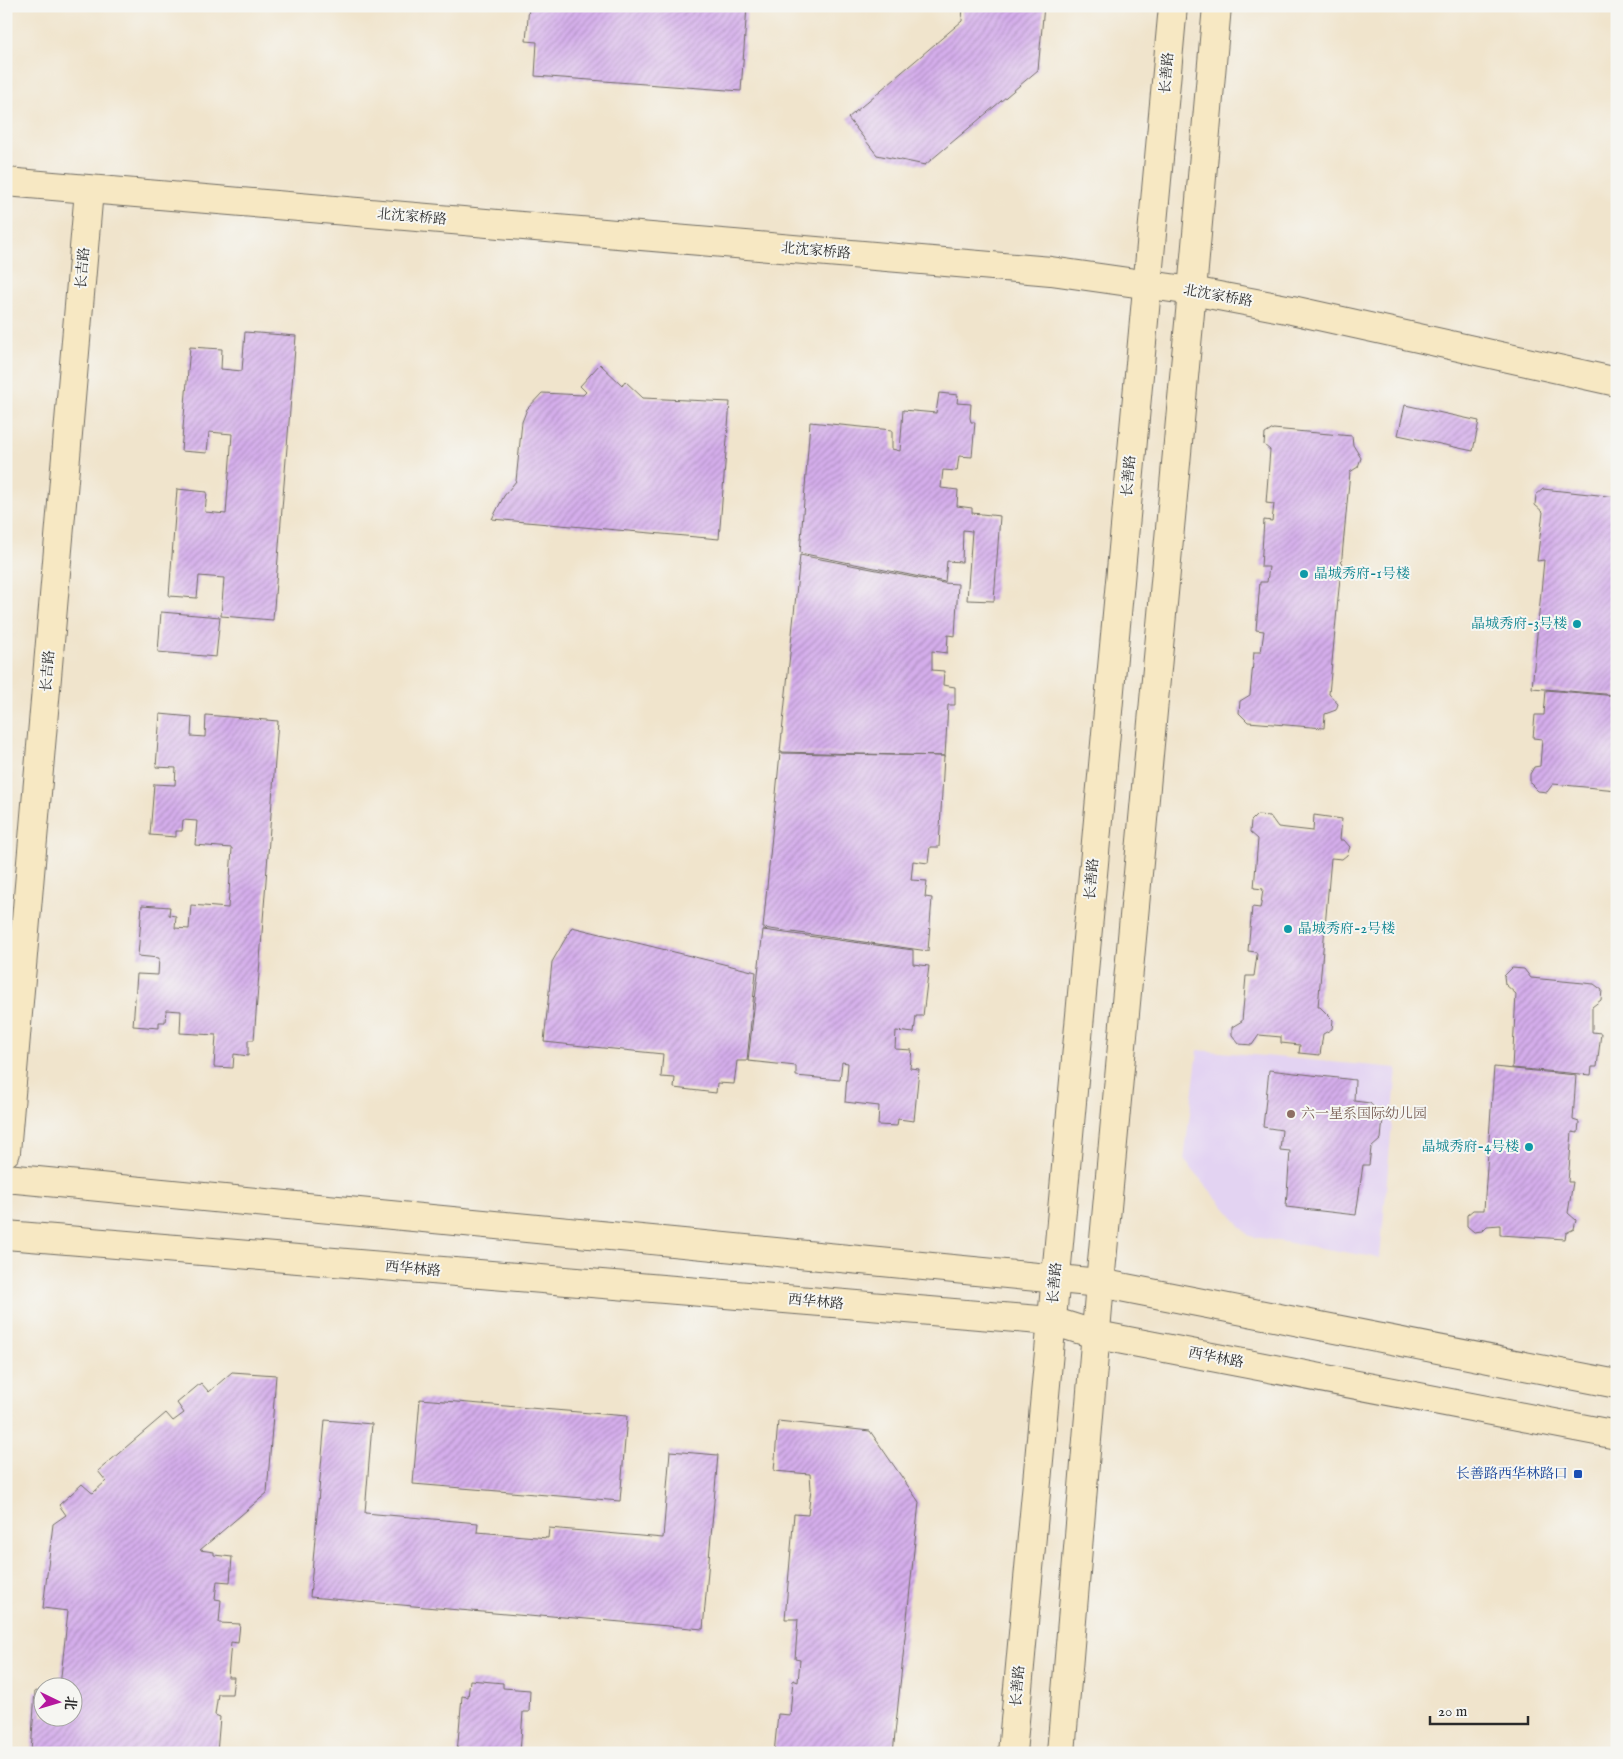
<svg xmlns="http://www.w3.org/2000/svg" width="1623" height="1759" viewBox="0 0 1623 1759" font-family="'IM FELL English','Noto Serif SC',serif">
	<style>
		.built { fill: #e3d3f2 }
		.building { fill: url(#building-hatch) }
		.lines { fill: none; stroke-linecap: round; stroke-linejoin: round }
		.secondary-casing { stroke: #706c63; stroke-width: 30 }
		.secondary { stroke: #f7e8c3; stroke-width: 28 }
		.culture-dot { fill: #0f9aa8; stroke: #f6f6f2; stroke-width: 2 }
		.education-dot { fill: #8d6e63; stroke: #f6f6f2; stroke-width: 2 }
		.transit-dot { fill: #1a4fb4; stroke: #f6f6f2; stroke-width: 2 }
		.labels { text-anchor: middle; dominant-baseline: central; stroke-width: 4; stroke-linejoin: round; paint-order: stroke }
		.street-label { font-size: 14px; fill: #2b2b2b; stroke: #f6f6f2 }
		.culture-label { font-size: 14px; fill: #0d838f; stroke: #f6f6f2; text-anchor: start }
		.education-label { font-size: 14px; fill: #785e54; stroke: #f6f6f2; text-anchor: start }
		.transit-label { font-size: 14px; fill: #164399; stroke: #f6f6f2; text-anchor: end }
	</style>
	<defs>
		<pattern id="building-hatch" width="6" height="6" patternUnits="userSpaceOnUse" patternTransform="scale(1.25)"><rect width="6" height="6" fill="#d5aeec"/><path d="M-1 1l2-2M0 6l6-6M5 7l2-2" fill="none" stroke="#ad8ebf"/></pattern>
	</defs>
	<rect width="100%" height="100%" fill="#f6f6f2"/>
	<filter id="ink" filterUnits="userSpaceOnUse"><feTurbulence type="fractalNoise" baseFrequency=".02" numOctaves="2"/><feDisplacementMap in="SourceGraphic" scale="10" xChannelSelector="R" yChannelSelector="G"/><feConvolveMatrix kernelMatrix="1 2 1 2 8 2 1 2 1" color-interpolation-filters="sRGB"/></filter>
	<filter id="wash" filterUnits="userSpaceOnUse"><feTurbulence type="fractalNoise" baseFrequency=".0096" numOctaves="4" result="noise"/><feDisplacementMap in="SourceGraphic" scale="20" xChannelSelector="R" yChannelSelector="G"/><feGaussianBlur stdDeviation="1.12" result="paint"/><feColorMatrix in="noise" values="0 0 0 0 0 0 0 0 0 0 0 0 0 0 0 0 0 1.4 0 .05"/><feComposite in="paint" operator="in"/></filter>
	<g filter="url(#wash)">
		<rect width="100%" height="100%" fill="#f0e4cc"/>
		<path class="built" d="M1198,1050L1397,1068L1380,1258L1249,1236L1184,1160Z"/>
		<g id="blocks">
			<g class="building">
				<path d="M529,6H630L662,9V6H747L741,91L535,76L537,42L526,41Z"/>
				<path d="M963,6H1044L1038,70L925,165L877,155L848,118L962,21Z"/>
				<path d="M245,332L296,336L273,620L221,616L224,578L199,576L197,598L169,596L177,489L207,492L205,512L226,514L232,434L209,432L207,453L181,451L190,347L222,349L221,369L242,371Z"/>
				<path d="M600,364L622,385L625,381L643,398L730,402L719,539L492,519L504,496L516,481L522,422L527,409L542,393L583,395L586,392L580,386Z"/>
				<path d="M939,393L958,395L957,403L971,404L970,418L971,422H975L972,457L959,456L957,471L943,470L941,488L958,490L957,506L972,508V513L1000,516L994,601L967,600L972,531L963,530L962,562L947,561L945,582L800,553L810,422L892,430V449L900,451L903,410L936,413Z"/>
				<path d="M1405,405L1479,421L1473,451L1398,435Z"/>
				<path d="M1273,429L1352,436L1353,445L1361,458L1358,467L1350,472L1329,694L1338,704L1336,710L1325,714L1324,728L1248,722L1239,713L1240,701L1250,695L1254,652H1261L1264,631L1256,630L1260,582H1267L1269,567H1261L1264,520L1272,521L1274,504L1266,503L1270,450L1264,445L1265,434Z"/>
				<path d="M1543,489L1617,497L1616,695L1532,688L1544,560L1537,561L1543,512L1535,505L1536,495Z"/>
				<path d="M800,555L943,583L958,584L955,636L948,635L947,653L932,651V670L944,671L943,685L955,687V705H948L945,756L780,752Z"/>
				<path d="M161,612L220,617L216,657L158,652Z"/>
				<path d="M1546,690L1617,696V790L1553,784L1547,792L1538,791L1530,783V774L1534,767L1540,766L1542,739L1533,738L1535,715H1544Z"/>
				<path d="M160,714L192,717L191,736L205,737L206,715L278,721L254,1040H248V1056L234,1054L233,1068L214,1067L216,1035L180,1033L181,1011L166,1010L165,1022H159V1028L133,1026L137,974L158,975L159,958L138,956L142,905L170,907L169,915L176,916L175,928L189,929L191,905L228,908L232,848L195,845L197,821L183,820L182,831H176V837L150,835L154,784L175,785L176,768L156,767Z"/>
				<path d="M780,753L944,756L939,847H930L928,863L913,861L911,880L927,881L925,897L932,898L928,951L763,928Z"/>
				<path d="M1257,815L1270,816L1278,827L1313,831L1314,815L1342,819L1340,840H1344L1350,847L1347,855L1342,859L1331,858L1318,1007H1320L1333,1020L1332,1029L1323,1034L1320,1055L1299,1053L1300,1045L1281,1043V1037L1259,1035L1252,1045L1239,1044L1232,1035V1027L1242,1021L1246,976H1254L1257,955L1256,952L1248,951L1252,907L1260,908L1261,904L1263,889L1254,888L1258,839L1250,832L1251,821Z"/>
				<path d="M572,927L756,972L747,1061H737L734,1084L717,1083L716,1093L674,1088L675,1078L661,1077L663,1054L544,1042L552,962Z"/>
				<path d="M763,930L913,950V964L929,966L923,1016H916L914,1033L896,1031L895,1049L912,1050L910,1068L919,1069L914,1121L898,1119L897,1126L878,1125L879,1106L845,1102L848,1063L842,1062L840,1080L796,1076V1066L748,1061Z"/>
				<path d="M1512,968L1524,969L1531,978L1594,984L1602,990L1601,1000L1592,1007V1032L1601,1033L1597,1067H1592L1591,1075L1512,1068L1516,994L1505,984L1504,976Z"/>
				<path d="M1494,1067L1576,1075L1573,1120L1579,1122L1578,1133L1572,1132L1568,1182H1573L1568,1213L1576,1220L1574,1229L1566,1233L1565,1239L1500,1235V1225L1487,1226L1482,1231L1474,1232L1467,1226V1215L1473,1210H1484Z"/>
				<path d="M1269,1070L1355,1080L1354,1101L1370,1103L1383,1118L1381,1139L1371,1148L1369,1165H1363L1356,1215L1286,1207L1290,1151L1280,1150L1282,1130L1263,1127Z"/>
				<path d="M232,1372L276,1375L267,1493L200,1550L214,1552V1555L232,1557L230,1582L217,1581L215,1599L221,1600L219,1623L240,1624L238,1643L231,1642L228,1677H234L232,1694H218L215,1715L220,1717L217,1753H31L35,1691L42,1692V1716H72V1686H60L68,1611L43,1608L53,1524L66,1515L59,1505L82,1484L91,1492L93,1493L106,1481L98,1471L166,1413L173,1421L184,1413L177,1403L201,1383L209,1392Z"/>
				<path d="M420,1399L627,1416L620,1501L413,1484Z"/>
				<path d="M325,1420L372,1424L365,1513L478,1523L477,1532L548,1538L549,1528L663,1538L670,1451L718,1455L703,1629L540,1615V1617L310,1597Z"/>
				<path d="M778,1421L870,1431L919,1502L893,1753H774L778,1714L790,1715L793,1680L798,1682L800,1660L795,1659L798,1619H785L794,1514L808,1515L811,1489L810,1474L774,1471Z"/>
				<path d="M470,1680L503,1683V1688L530,1690L529,1712H523L520,1753H457L462,1696L468,1697Z"/>
			</g>
		</g>
	</g>
	<g filter="url(#ink)">
		<use href="#blocks" fill-opacity="0" stroke="#706c63" stroke-width="1"/>
		<g class="lines">
			<defs>
				<g id="secondary">
					<path d="M6,182L1051,271L1192,291L1292,310L1617,382"/>
					<path d="M6,1152L89,190"/>
					<path d="M6,1178L1100,1283L1617,1384"/>
					<path d="M6,1235L1052,1321L1097,1335L1617,1435"/>
					<path d="M1012,1753L1173,6"/>
					<path d="M1061,1753L1100,1283L1192,291L1217,6"/>
				</g>
			</defs>
			<use href="#secondary" class="secondary-casing"/>
			<use href="#secondary" class="secondary"/>
		</g>
	</g>
	<g class="culture-dot">
		<circle cx="1304" cy="574" r="5"/>
		<circle cx="1577" cy="624" r="5"/>
		<circle cx="1288" cy="929" r="5"/>
		<circle cx="1529" cy="1147" r="5"/>
	</g>
	<circle class="education-dot" cx="1291" cy="1114" r="5"/>
	<rect class="transit-dot" x="1573" y="1469" width="10" height="10" rx="2.5"/>
	<g class="labels">
		<g class="street-label">
			<text transform="translate(1167 73) rotate(-85)">长善路</text>
			<text transform="translate(412 217) rotate(5)">北沈家桥路</text>
			<text transform="translate(816 251) rotate(5)">北沈家桥路</text>
			<text transform="translate(83 268) rotate(-85)">长吉路</text>
			<text transform="translate(1218 296) rotate(10)">北沈家桥路</text>
			<text transform="translate(1129 476) rotate(-85)">长善路</text>
			<text transform="translate(48 671) rotate(-85)">长吉路</text>
			<text transform="translate(1092 879) rotate(-85)">长善路</text>
			<text transform="translate(413 1269) rotate(5)">西华林路</text>
			<text transform="translate(1055 1283) rotate(-85)">长善路</text>
			<text transform="translate(816 1302) rotate(5)">西华林路</text>
			<text transform="translate(1216 1358) rotate(11)">西华林路</text>
			<text transform="translate(1018 1686) rotate(-85)">长善路</text>
		</g>
		<g class="culture-label">
			<text x="1314" y="574">晶城秀府-1号楼</text>
			<text x="1567" y="624" text-anchor="end">晶城秀府-3号楼</text>
			<text x="1298" y="929">晶城秀府-2号楼</text>
			<text x="1519" y="1147" text-anchor="end">晶城秀府-4号楼</text>
		</g>
		<g class="education-label">
			<text x="1301" y="1114">六一星系国际幼儿园</text>
		</g>
		<g class="transit-label">
			<text x="1568" y="1474">长善路西华林路口</text>
		</g>
	</g>
	<rect width="1623" height="1759" fill="none" stroke="#f6f6f2" stroke-width="25"/>
	<g transform="translate(58 1702) rotate(95)"><circle r="24" fill="#f6f6f2" stroke="#a5a5a2"/>
	<path d="M0-4L9 19L0 12L-9 19Z" fill="#b5179e"/>
	<text y="-8" font-size="14" font-weight="bold" text-anchor="middle" fill="#2b2b2b">北</text>
	</g>
	<path d="M1430 1716v8h98v-8" fill="none" stroke="#2b2b2b" stroke-width="2.5"/>
	<text x="1438" y="1716" font-size="15" fill="#2b2b2b" stroke="#f6f6f2" stroke-width="4" paint-order="stroke">20 m</text>
</svg>
